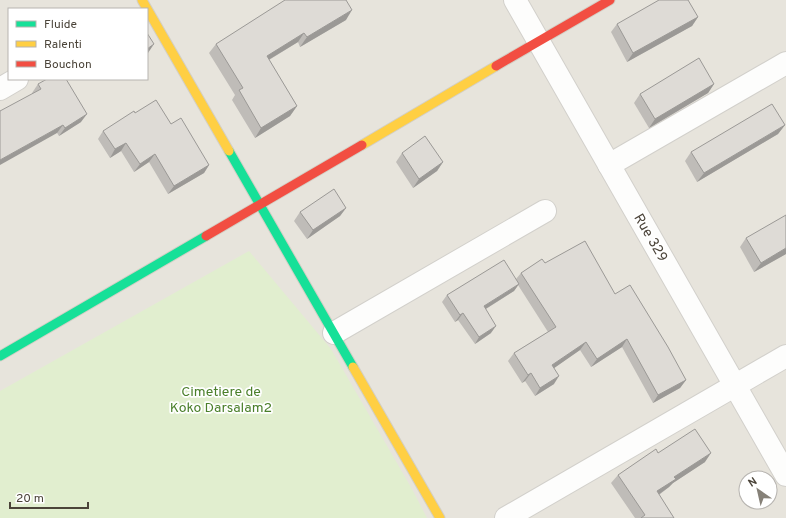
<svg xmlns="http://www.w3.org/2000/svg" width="786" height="518" viewBox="0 0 786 518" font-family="Overpass,sans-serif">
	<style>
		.residential { fill: #e7e4dc; fill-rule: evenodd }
		.green { fill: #e1eecf }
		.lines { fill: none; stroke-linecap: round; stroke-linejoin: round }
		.street-casing { stroke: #d2d0cb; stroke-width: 24 }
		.fast-casing { stroke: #d3cfc5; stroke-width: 11 }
		.slow-casing { stroke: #d3cfc5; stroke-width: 11 }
		.jam-casing { stroke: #d3cfc5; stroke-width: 11 }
		.street { stroke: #fdfdfc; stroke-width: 22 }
		.fast { stroke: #16e098; stroke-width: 9 }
		.slow { stroke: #ffcf43; stroke-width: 9 }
		.jam { stroke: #f24e42; stroke-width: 9 }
		.wall { fill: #bfbcb8 }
		.shaded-wall { fill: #9b9996 }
		.building { fill: #dedbd6; stroke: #9b9996 }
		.labels { text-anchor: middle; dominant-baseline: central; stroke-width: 3.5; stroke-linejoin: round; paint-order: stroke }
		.street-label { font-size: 14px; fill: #4b4439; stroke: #fff }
		.park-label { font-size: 14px; fill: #4a7f2a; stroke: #fff }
	</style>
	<rect width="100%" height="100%" fill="#f4f2ee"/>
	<path class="residential" d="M0,0H786V518H0ZM9,9H147V79H9ZM746,478H770V502H746Z"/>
	<path class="green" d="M249,251L331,349L412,489L427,518H0V391Z"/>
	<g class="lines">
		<defs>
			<g id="street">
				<path d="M515,0L786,475"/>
				<path d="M0,89L17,79"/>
				<path d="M609,165L786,63"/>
				<path d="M334,333L545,211"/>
				<path d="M506,518L786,356"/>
			</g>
			<g id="fast">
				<path d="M229,151L353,367"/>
				<path d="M0,356L206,236"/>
			</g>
			<g id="slow">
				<path d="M142,0L229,151"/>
				<path d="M362,145L496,66"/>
				<path d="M353,367L440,518"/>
			</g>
			<g id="jam">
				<path d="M496,66L610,0"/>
				<path d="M206,236L362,145"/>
			</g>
		</defs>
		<use href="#street" class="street-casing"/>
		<use href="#fast" class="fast-casing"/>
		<use href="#slow" class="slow-casing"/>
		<use href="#jam" class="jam-casing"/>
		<use href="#street" class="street"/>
		<use href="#fast" class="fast"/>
		<use href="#slow" class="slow"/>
		<use href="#jam" class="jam"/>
	</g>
	<g class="wall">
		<path d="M698,17L692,26L627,62L611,32L617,24Z"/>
		<path d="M346,20L300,47L298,42L269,60L297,106L290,116L255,138L232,100L235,95L209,53L216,44Z"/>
		<path d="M38,84L81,122L59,136L32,93Z"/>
		<path d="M714,84L708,93L649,128L634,103L640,94Z"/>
		<path d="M135,113L171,124L209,165L204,173L168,194L149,162L134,172L121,151L110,158L98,139L103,131Z"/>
		<path d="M785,125L778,134L697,182L685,161L691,152Z"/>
		<path d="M402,153L443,162L437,171L413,188L396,162Z"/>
		<path d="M346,208L340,216L307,239L294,221L300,212Z"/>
		<path d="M746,238L786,254L754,272L740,247Z"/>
		<path d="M545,263L615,294L686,380L680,388L653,403L622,347L591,367L580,350L554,368V384L535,396L525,381L522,383L508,361L514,353L548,332L518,285L514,291L486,309L491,333L475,344L458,320L455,322L442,302L447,295L516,279L521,273Z"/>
		<path d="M658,453L705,462L673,483L669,487L659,495L674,518H635L611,483L618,475Z"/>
	</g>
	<g class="shaded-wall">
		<path d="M352,10L346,20L300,47L307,37Z"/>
		<path d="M698,17L692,26L627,62L633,53Z"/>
		<path d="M304,33L298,42L260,65L267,56Z"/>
		<path d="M154,44L148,53L147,54V49Z"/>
		<path d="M714,84L708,93L649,128L655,119Z"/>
		<path d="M297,106L290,116L255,138L261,128Z"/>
		<path d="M87,114L81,122L59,136L65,128Z"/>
		<path d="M63,125L57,133L0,165V160Z"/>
		<path d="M785,125L778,134L697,182L704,173Z"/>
		<path d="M126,143L121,151L110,158L115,149Z"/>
		<path d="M155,154L149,162L134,172L140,164Z"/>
		<path d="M443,162L437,171L413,188L419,179Z"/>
		<path d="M209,165L204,173L168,194L174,186Z"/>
		<path d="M346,208L340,216L307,239L313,230Z"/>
		<path d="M786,248V254L754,272L761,263Z"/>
		<path d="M519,284L514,291L479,313L484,306Z"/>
		<path d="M463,313L458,320L455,322L460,315Z"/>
		<path d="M496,326L491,333L475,344L479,337Z"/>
		<path d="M627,339L622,347L591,367L597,359Z"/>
		<path d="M586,342L580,350L547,373L552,365Z"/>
		<path d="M531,373L525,381L522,383L528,375Z"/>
		<path d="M559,376L554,384L535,396L540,388Z"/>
		<path d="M686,380L680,388L653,403L658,395Z"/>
		<path d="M711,453L705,462L673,483L669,487L651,500L657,491L674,477Z"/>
	</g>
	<g class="building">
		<path d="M285,0H346L352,10L307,37L304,33L267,56L297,106L261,128L239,90L243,88L216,44Z"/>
		<path d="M659,0H688L698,17L633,53L617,24Z"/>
		<path d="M147,33L154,44L147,49Z"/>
		<path d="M699,58L714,84L655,119L640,94Z"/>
		<path d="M47,79H66L87,114L65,128L63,125L0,160V111L41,89L38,84Z"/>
		<path d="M156,100L171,124L181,118L209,165L174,186L155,154L140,164L126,143L115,149L103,131L134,111L135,113Z"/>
		<path d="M772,104L785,125L704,173L691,152Z"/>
		<path d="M425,136L443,162L419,179L402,153Z"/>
		<path d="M334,189L346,208L313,230L300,212Z"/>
		<path d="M786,215V248L761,263L746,238Z"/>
		<path d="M585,241L615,294L630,285L668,347L686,380L658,395L627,339L597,359L586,342L552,365L559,376L540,388L531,373L528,375L514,353L556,327L521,273L542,259L545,263Z"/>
		<path d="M504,260L519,284L484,306L496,326L479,337L463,313L460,315L447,295Z"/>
		<path d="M695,429L711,453L674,477L676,479L657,491L674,518H641L645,515L618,475L656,449L658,453Z"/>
	</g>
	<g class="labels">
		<g class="street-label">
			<text transform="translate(650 238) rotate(60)">Rue 329</text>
		</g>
		<g class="park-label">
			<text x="221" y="392">Cimetiere de<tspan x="221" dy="16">Koko Darsalam2</tspan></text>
		</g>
	</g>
	<rect x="8" y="8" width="140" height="72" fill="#ffffff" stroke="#b7b4b0"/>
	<rect x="16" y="21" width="20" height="6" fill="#16e098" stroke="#b7b4b0"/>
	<text x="44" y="28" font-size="12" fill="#4b4439">Fluide</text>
	<rect x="16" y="41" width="20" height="6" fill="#ffcf43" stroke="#b7b4b0"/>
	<text x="44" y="48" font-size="12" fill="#4b4439">Ralenti</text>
	<rect x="16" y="61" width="20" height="6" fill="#f24e42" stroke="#b7b4b0"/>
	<text x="44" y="68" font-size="12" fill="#4b4439">Bouchon</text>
	<g transform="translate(758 490) rotate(326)"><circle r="19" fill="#ffffff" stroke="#b7b4b0"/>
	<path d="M0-3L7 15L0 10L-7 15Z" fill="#868178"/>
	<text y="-6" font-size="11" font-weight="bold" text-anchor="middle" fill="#4b4439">N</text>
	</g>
	<path d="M10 502v6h78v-6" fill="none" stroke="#4b4439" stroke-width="2"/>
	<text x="16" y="502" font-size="12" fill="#4b4439" stroke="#ffffff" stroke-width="3" paint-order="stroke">20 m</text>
</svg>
